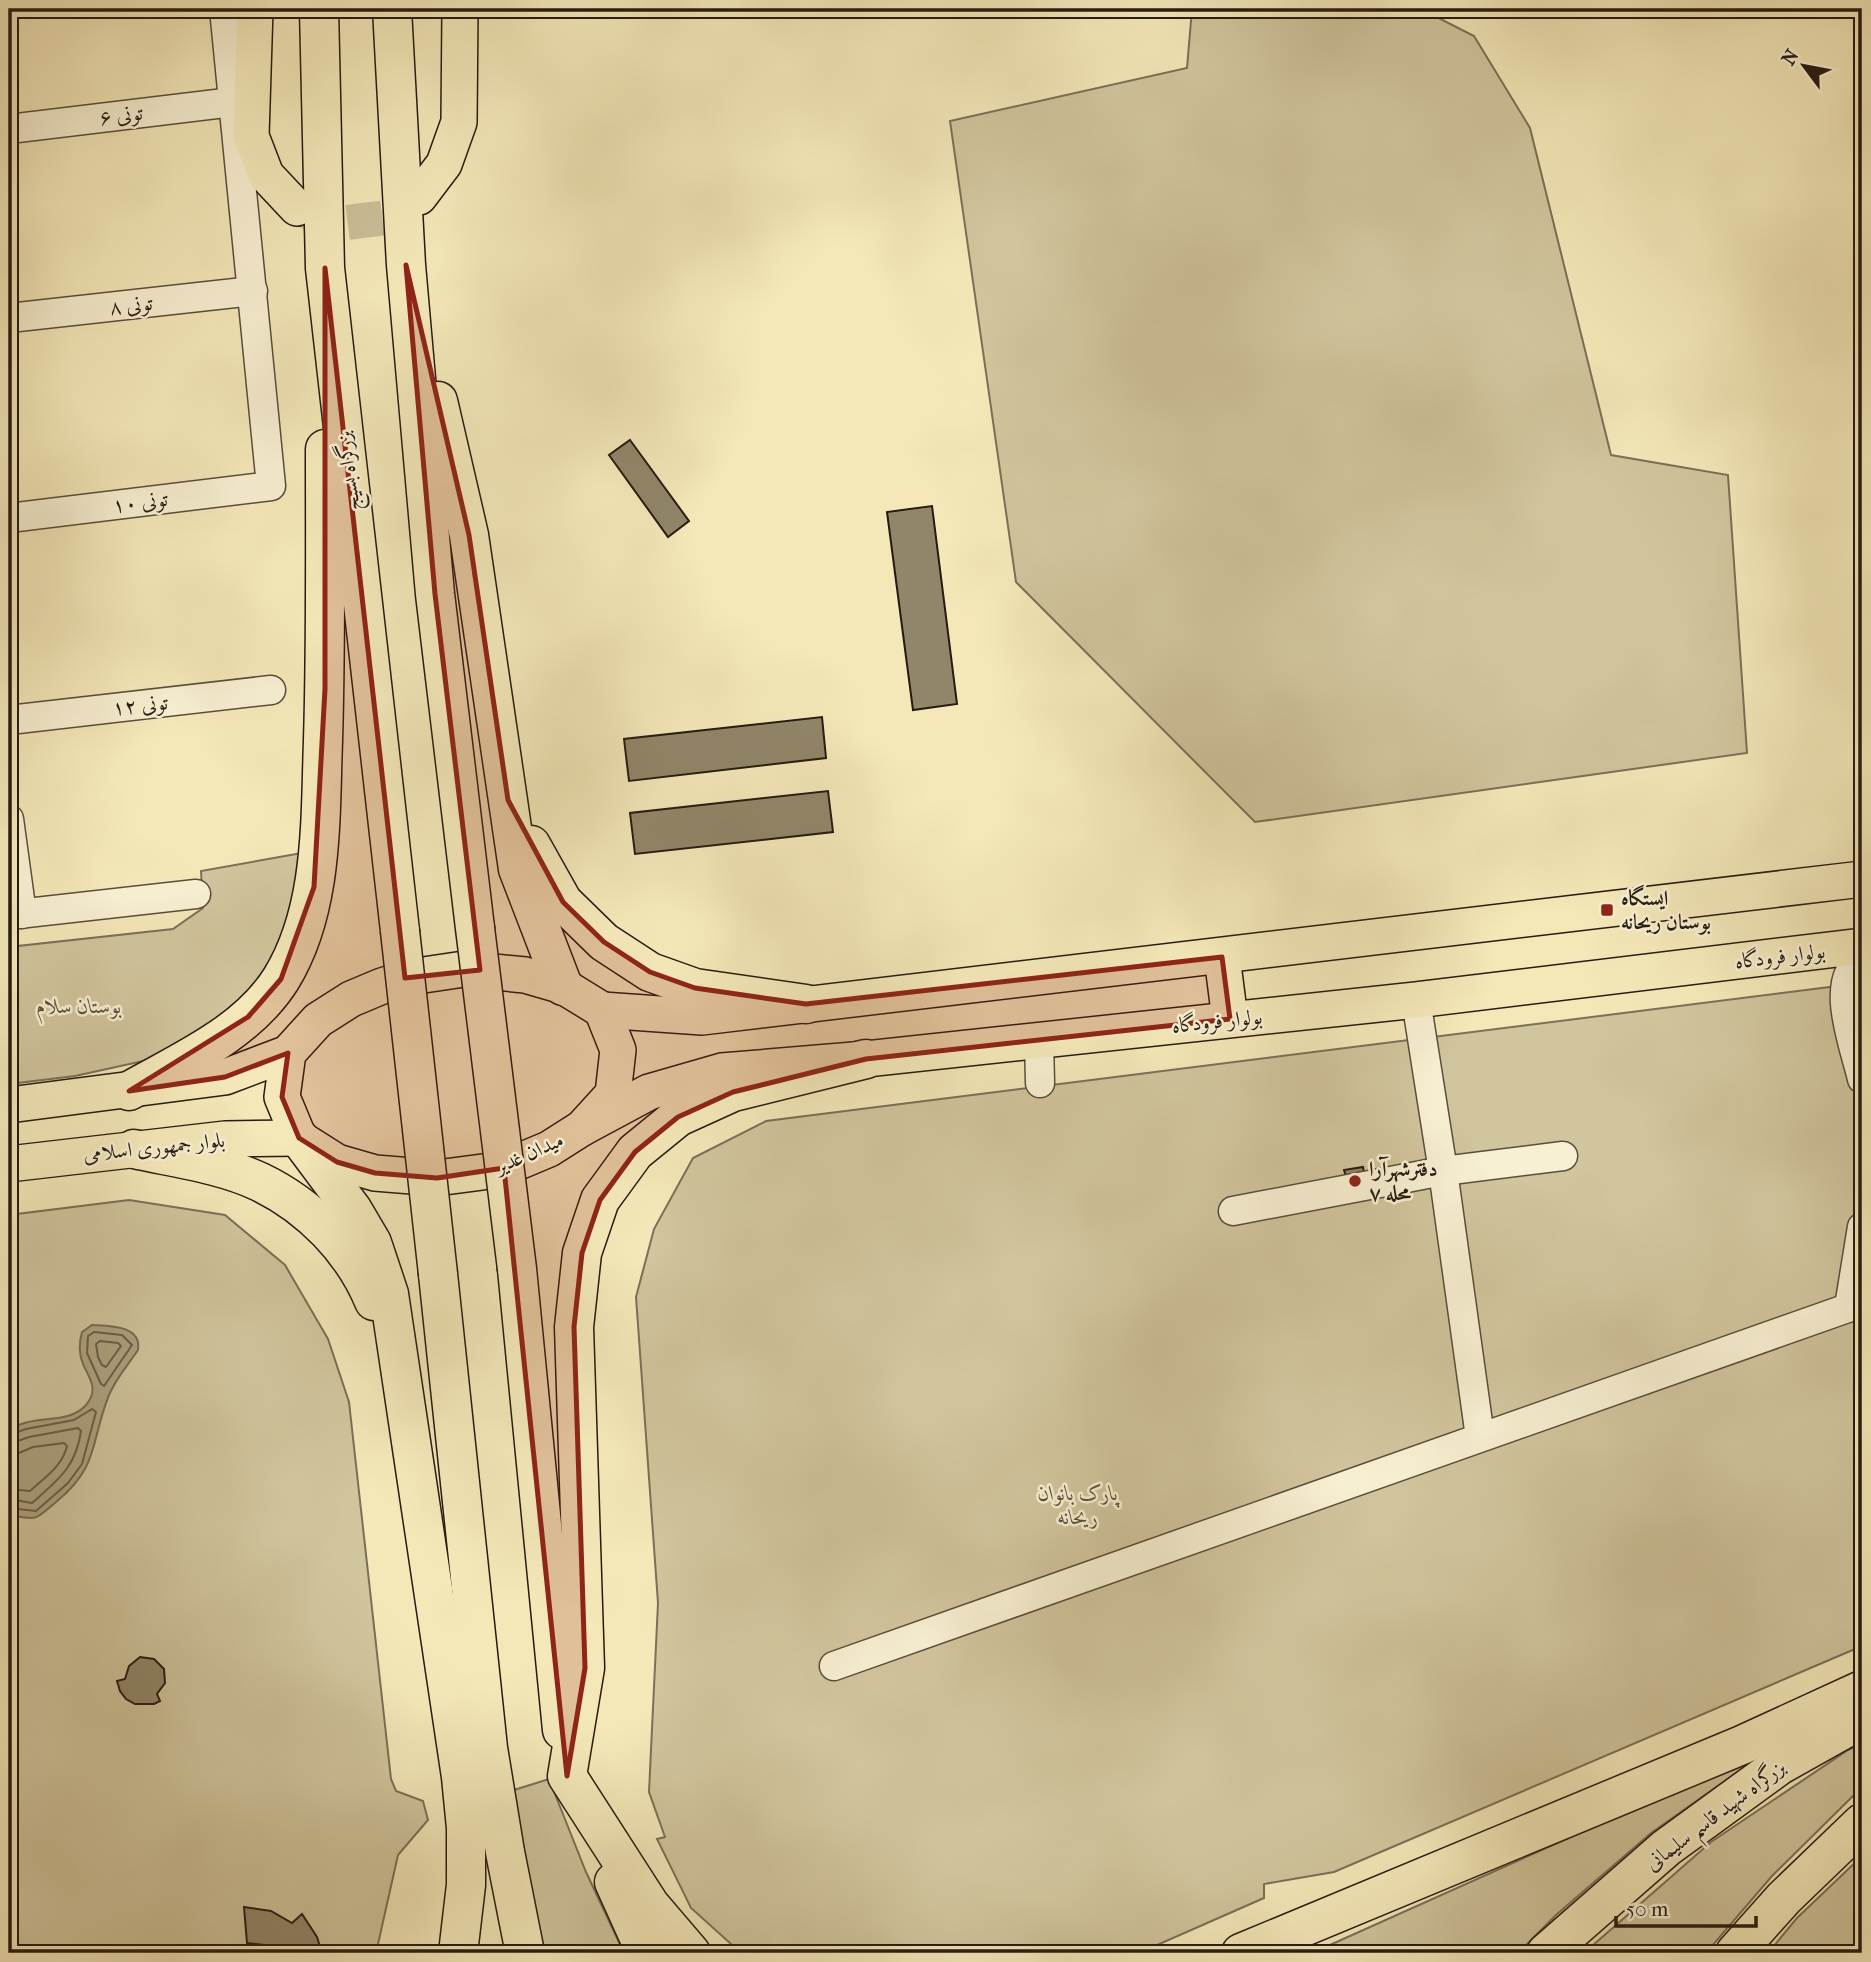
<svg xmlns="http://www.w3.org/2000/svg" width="1871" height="1962" viewBox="0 0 1871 1962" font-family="'IM FELL French Canon',Amiri,serif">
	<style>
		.green { fill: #d1c59d; stroke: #7b7058; stroke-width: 2 }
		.water { fill: #aea280; stroke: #776c54; stroke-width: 2 }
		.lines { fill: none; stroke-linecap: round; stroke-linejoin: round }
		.shore { stroke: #6a5e49; stroke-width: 2 }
		.building { fill: #918669; stroke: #251b12; stroke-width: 2 }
		.major-tunnel { stroke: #cbbf98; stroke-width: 35; stroke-dasharray: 35 18; stroke-linecap: butt }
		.minor-casing { stroke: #594e3c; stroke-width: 31 }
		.major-casing { stroke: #251b12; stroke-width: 38 }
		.highway-casing { stroke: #251b12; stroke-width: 41 }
		.minor { stroke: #f8f0d2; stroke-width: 28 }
		.major { stroke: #f4e8b9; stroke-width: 35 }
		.highway { stroke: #f4e8b9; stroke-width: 38 }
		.highway-bridge-casing { stroke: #251b12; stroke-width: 41; stroke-linecap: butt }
		.highway-bridge { stroke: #f4e8b9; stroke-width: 38 }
		.marked { fill: #8f2418; fill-opacity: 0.2; stroke: #8f2418; stroke-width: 5; stroke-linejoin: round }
		.poi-dot { fill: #8f2418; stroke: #f8f0d2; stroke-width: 2.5 }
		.labels { text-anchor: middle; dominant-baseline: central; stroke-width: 5; stroke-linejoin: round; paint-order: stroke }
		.street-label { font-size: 21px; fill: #251b12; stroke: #f8f0d2 }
		.poi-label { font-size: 21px; font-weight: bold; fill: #251b12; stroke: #f8f0d2; text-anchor: start }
		.park-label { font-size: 21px; font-style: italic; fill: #594e3c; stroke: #f8f0d2 }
	</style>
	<rect width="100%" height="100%" fill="#f4e8b9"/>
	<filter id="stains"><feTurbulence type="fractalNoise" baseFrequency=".00286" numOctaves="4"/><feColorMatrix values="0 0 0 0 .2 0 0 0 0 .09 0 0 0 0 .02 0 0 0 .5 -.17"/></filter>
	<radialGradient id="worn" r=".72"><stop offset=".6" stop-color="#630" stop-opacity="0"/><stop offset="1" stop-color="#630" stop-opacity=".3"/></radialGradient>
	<g class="green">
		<path d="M1192,9H1421L1474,36L1530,128L1611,455L1728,475L1747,753L1255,822L1016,582L950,121L1187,68Z"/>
		<path d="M302,853L295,920L268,972L225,1017L166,1056L75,1076L9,1084V947L173,929L203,908L201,871Z"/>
		<path d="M1862,983V1646L1334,1872L1264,1884V1898L1139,1953H741L691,1908L657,1839L665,1837L649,1792L658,1603L636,1297L654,1229L693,1158L766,1121Z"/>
		<path d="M129,1200L225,1215L285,1265L328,1339L349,1402L391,1779L396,1791L423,1801L428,1820L398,1855L376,1953H9V1215Z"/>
		<path d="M1862,1744V1787L1772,1876L1706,1953H1584L1711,1842L1848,1750Z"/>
		<path d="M1747,1758L1749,1764L1651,1833L1556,1915L1518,1953H1312Z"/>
		<path d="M549,1779L586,1872L624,1953H541L514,1790Z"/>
		<path d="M1862,1856V1953H1768L1797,1918Z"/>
	</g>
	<path class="water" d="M92,1325C109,1326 142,1325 138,1350C128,1365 116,1378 109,1395C90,1442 100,1466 56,1502C34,1521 38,1520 9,1515V1431C30,1413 68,1426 86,1405C99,1389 90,1380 83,1364C79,1354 79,1342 82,1332Z"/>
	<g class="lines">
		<g class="shore">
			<path d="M94,1332L122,1335L132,1345L104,1386L101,1384L87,1353L88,1336Z"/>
			<path d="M100,1341L118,1343L121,1346L106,1367L102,1365L98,1357L96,1344Z"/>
			<path d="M9,1435L26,1429L74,1420L92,1409L96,1412L82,1464L68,1483L36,1511L9,1508"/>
			<path d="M9,1444L29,1437L78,1428L81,1431C76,1467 58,1480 32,1503L9,1499"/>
			<path d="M9,1454L19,1453L33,1447L64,1443L67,1446C62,1467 45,1477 30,1491L9,1489"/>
		</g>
	</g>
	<g class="building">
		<path d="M630,440L689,521L668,537L609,455Z"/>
		<path d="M932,506L957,704L913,710L887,512Z"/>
		<path d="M822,717L826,758L629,781L624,739Z"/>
		<path d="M828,791L833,832L635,854L630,813Z"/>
		<path d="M1363,1167L1366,1185L1346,1176L1344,1170Z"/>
		<path d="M140,1657L154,1659L164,1669L165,1683L157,1694L160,1701L154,1704H135L126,1699L120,1691L117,1681L125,1679L129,1666Z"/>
		<path d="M244,1907L271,1911L292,1923L302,1914L317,1937L322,1953H274L264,1945L247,1943Z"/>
	</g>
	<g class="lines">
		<path class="major-tunnel" d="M297,208L343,223L383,218L419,197"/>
		<defs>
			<g id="minor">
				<path d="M9,129L233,102"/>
				<path d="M9,318L253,291"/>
				<path d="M9,518L271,486L224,9"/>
				<path d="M9,720L271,690"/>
				<path d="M9,819L22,914"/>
				<path d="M9,915L196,894"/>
				<path d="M1862,959C1827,979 1855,1048 1862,1079"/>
				<path d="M1416,1000L1443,1171L1480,1437"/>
				<path d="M1039,1040L1040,1083"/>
				<path d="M1233,1211L1443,1171L1563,1156"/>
				<path d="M1849,1307L1862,1227"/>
				<path d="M834,1666L1862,1303"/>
			</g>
			<g id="major">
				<path d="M255,9L251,136L266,175L297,208"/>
				<path d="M419,197L444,164L459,122L460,9"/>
				<path d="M1222,957L1230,1019"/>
				<path d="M464,969L525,975L563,986L602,1010L618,1050L613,1094L582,1128L549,1149L518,1162L490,1171L437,1178L375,1173L337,1162L299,1138L282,1097L288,1053L318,1020L351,999L382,986L410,977Z"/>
				<path d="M602,1010L702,1017L1862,879"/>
				<path d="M9,1105L225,1077L288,1053"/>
				<path d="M582,1128L649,1092L722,1071L866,1059L1416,1000L1862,946"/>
				<path d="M9,1164L225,1139L299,1138"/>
			</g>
			<g id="highway">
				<path d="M319,9L325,268L400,931"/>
				<path d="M392,9L406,265L435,594L475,928"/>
				<path d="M438,401L469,535L518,869L563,986"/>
				<path d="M531,845L563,902L604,942L650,972L695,988L806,1004"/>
				<path d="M129,1091C182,1061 247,1033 281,979C324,909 320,820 323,741C326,644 325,546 325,449"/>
				<path d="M299,1138L352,1209L372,1243L389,1294L461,1777L466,1828V1885L458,1953"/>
				<path d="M134,1149C175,1158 222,1164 260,1182C310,1206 353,1250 374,1301"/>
				<path d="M517,1269L562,1730"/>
				<path d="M438,1274L488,1748L505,1852L525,1953"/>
				<path d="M614,1882L646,1953"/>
				<path d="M691,1953L650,1905L567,1776L585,1668L574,1327L582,1253L600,1200L635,1152L678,1117L733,1092L866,1059"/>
				<path d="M1241,1953L1742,1745L1862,1690"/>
				<path d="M1546,1953L1666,1848L1780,1765L1862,1719"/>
				<path d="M1735,1953L1784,1898L1862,1823"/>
			</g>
		</defs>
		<use href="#minor" class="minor-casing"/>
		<use href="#major" class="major-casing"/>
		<use href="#highway" class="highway-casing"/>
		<use href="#minor" class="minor"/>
		<use href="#major" class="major"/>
		<use href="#highway" class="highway"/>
		<defs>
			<g id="highway-bridge">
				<path d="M475,928L517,1269"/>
				<path d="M400,931L438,1274"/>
			</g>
		</defs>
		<use href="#highway-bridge" class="highway-bridge-casing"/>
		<use href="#highway-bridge" class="highway-bridge"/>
	</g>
	<path class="marked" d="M406,265L469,535L508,800L563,902L604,942L650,972L695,988L806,1004L1222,957L1230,1019L866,1059L733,1092L678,1117L635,1152L600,1200L582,1253L574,1327L585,1668L567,1776L504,1168L437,1178L375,1173L337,1162L299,1138L282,1097L288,1053L225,1077L129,1091L248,1017L281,979L314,887L325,689V268L405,978L480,970L435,594Z"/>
	<g class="poi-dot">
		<rect x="1600" y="903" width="14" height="14" rx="3.5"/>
		<circle cx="1355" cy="1181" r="7"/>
	</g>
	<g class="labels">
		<g class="street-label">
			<text transform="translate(121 115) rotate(-7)">تونی ۶</text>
			<text transform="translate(131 305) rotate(-6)">تونی ۸</text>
			<text transform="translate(348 471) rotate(-97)">بزرگراه بسیج</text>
			<text transform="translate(140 502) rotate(-7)">تونی ۱۰</text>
			<text transform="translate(140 705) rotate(-6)">تونی ۱۲</text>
			<text transform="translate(1780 956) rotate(-7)">بولوار فرودگاه</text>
			<text transform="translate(1217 1021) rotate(-6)">بولوار فرودگاه</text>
			<text transform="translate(154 1147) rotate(-6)">بلوار جمهوری اسلامی</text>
			<text transform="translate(529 1153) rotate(-24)">میدان غدیر</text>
			<text transform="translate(1715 1815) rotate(-37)">بزرگراه شهید قاسم سلیمانی</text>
		</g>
		<g class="poi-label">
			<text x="1621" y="898">ایستگاه<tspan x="1621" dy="24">بوستان ریحانه</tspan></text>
			<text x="1369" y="1169">دفترشهرآرا<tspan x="1369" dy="24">محله ۷</tspan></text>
		</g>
		<g class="park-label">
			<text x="79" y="1006">بوستان سلام</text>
			<text x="1078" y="1493">پارک بانوان<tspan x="1078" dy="24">ریحانه</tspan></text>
		</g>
	</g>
	<rect width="1871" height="1962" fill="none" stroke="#f4e8b9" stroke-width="35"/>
	<rect x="10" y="10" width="1850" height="1941" fill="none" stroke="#251b12" stroke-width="3.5"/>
	<rect x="18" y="18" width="1836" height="1927" fill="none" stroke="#251b12" stroke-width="2"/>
	<g transform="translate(1804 66) rotate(302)" stroke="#f8f0d2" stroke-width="5" paint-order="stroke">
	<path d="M0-5L12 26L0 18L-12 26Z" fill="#251b12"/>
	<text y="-10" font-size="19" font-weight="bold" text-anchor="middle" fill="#251b12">N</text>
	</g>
	<path d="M1616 1916v10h140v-10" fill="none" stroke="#251b12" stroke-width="3.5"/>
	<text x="1626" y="1916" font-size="21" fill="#251b12" stroke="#f8f0d2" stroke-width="5" paint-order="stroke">50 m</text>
	<rect width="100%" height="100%" filter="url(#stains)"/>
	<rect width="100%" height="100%" fill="url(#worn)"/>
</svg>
